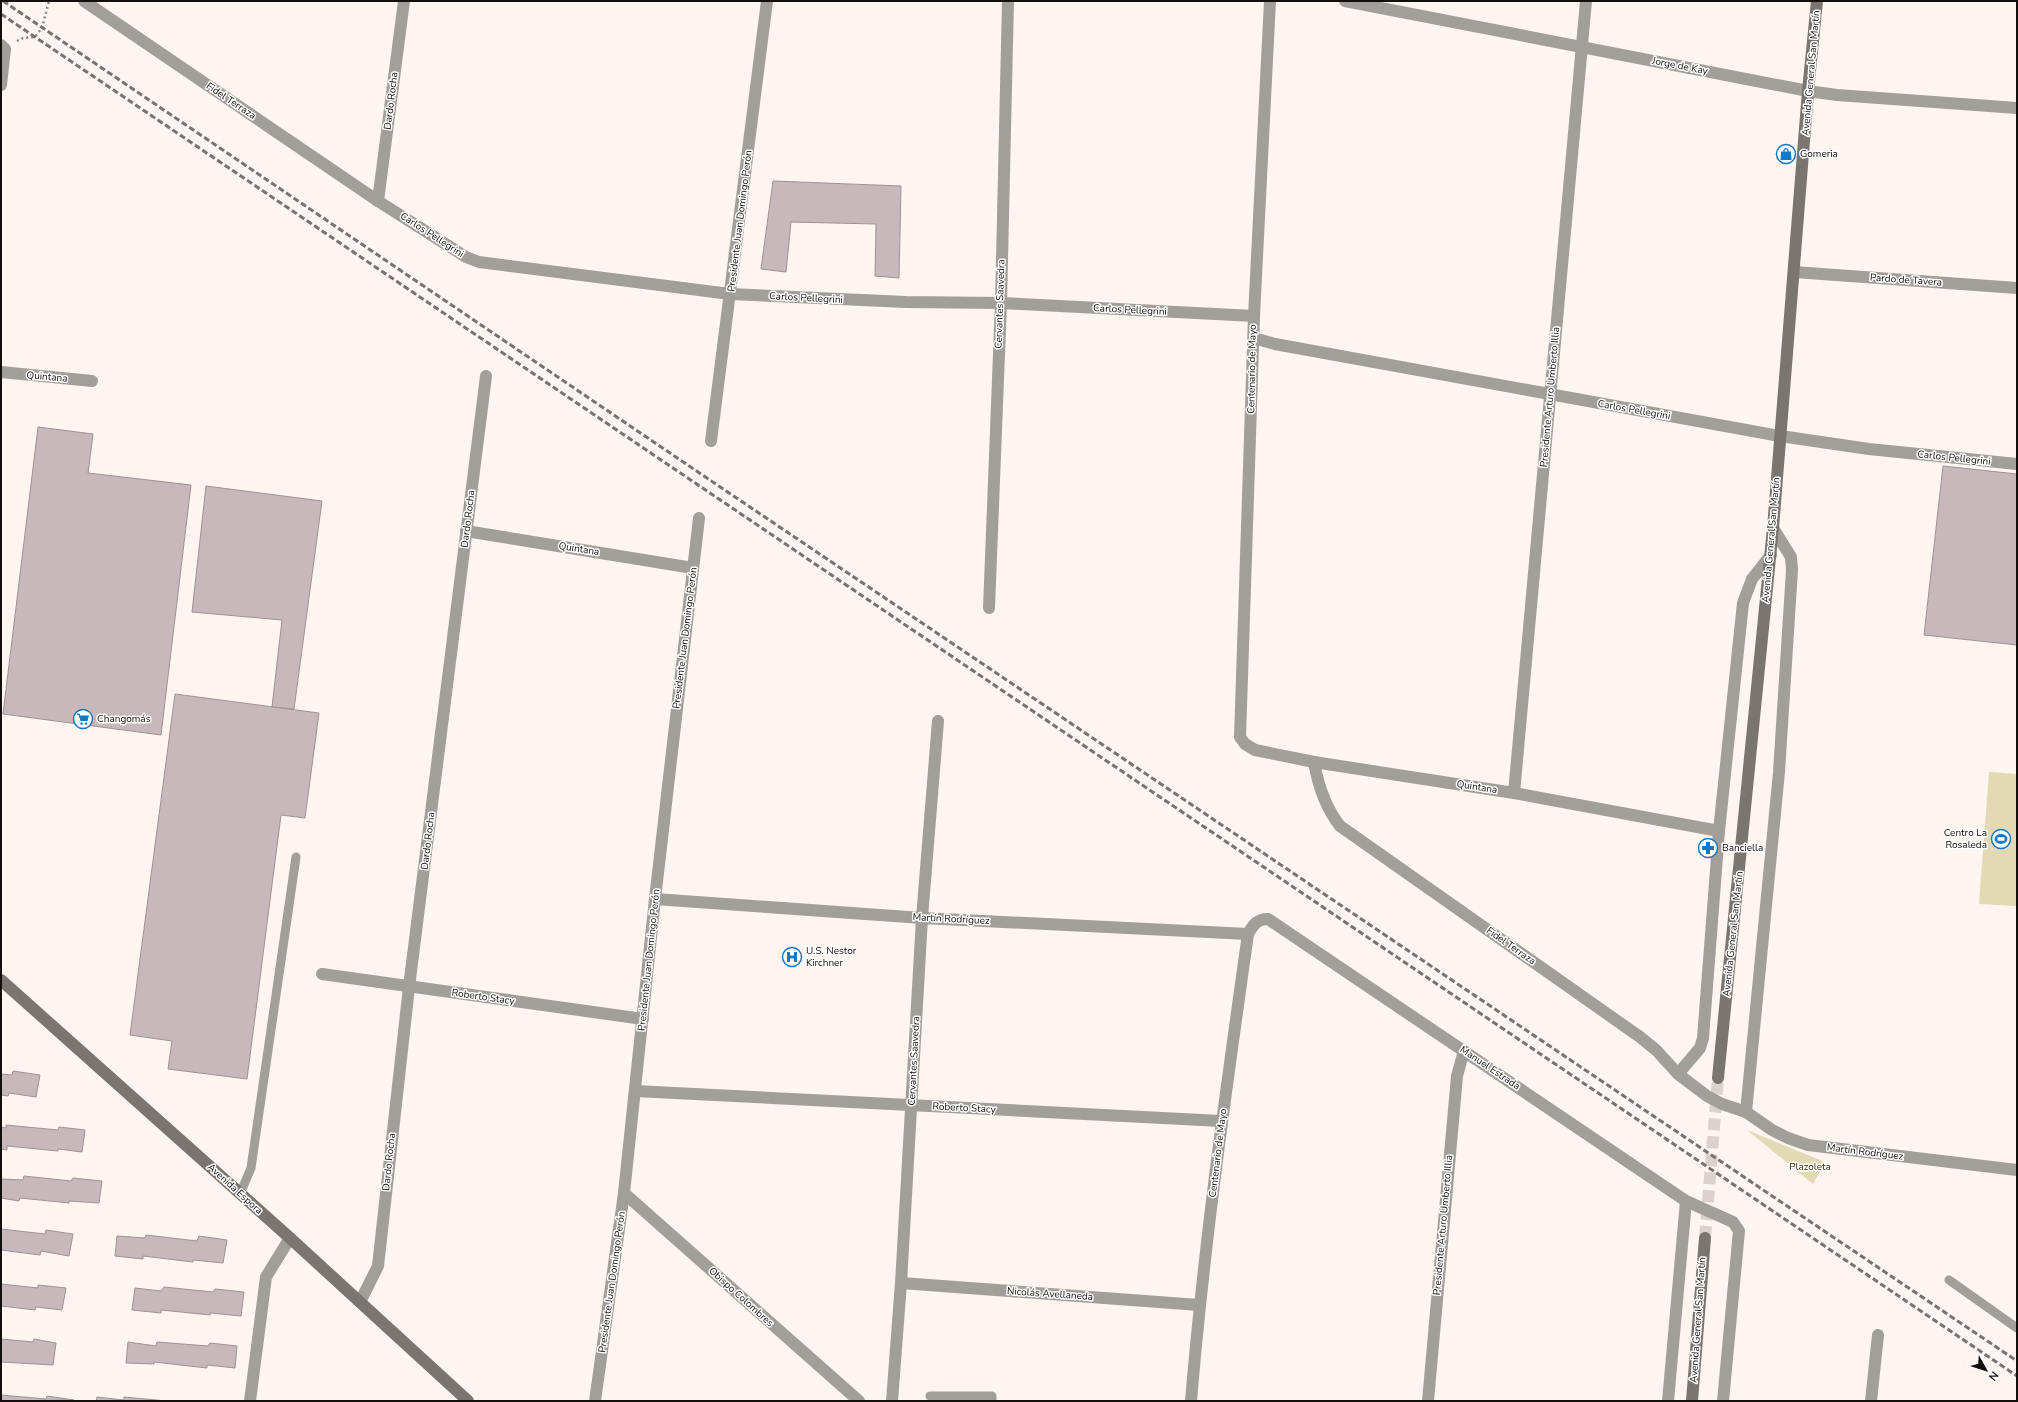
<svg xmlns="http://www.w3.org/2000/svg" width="2018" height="1402" viewBox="0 0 2018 1402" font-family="'Nunito Sans',sans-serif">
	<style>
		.green { fill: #e1dab5 }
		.building { fill: #c7b9bb; stroke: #9f9294 }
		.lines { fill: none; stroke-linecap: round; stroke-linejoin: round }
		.secondary-tunnel { stroke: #dbd2ce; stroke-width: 12; stroke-dasharray: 12 6; stroke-linecap: butt }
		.path { stroke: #8d8683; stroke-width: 2.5; stroke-dasharray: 2 3; stroke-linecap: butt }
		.lane { stroke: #a29f9b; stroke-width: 9 }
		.street { stroke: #a29f9b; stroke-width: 12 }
		.secondary { stroke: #7a7570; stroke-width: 12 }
		.rail { stroke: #79726f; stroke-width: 3; stroke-dasharray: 6 3; stroke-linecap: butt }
		.labels { text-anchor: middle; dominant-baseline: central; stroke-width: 3; stroke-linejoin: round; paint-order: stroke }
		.street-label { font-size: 10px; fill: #120e0c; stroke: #fff }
		.poi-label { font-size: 10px; fill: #120e0c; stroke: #fff; text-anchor: start }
		.park-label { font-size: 10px; fill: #352d02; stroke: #fff }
	</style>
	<rect width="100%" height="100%" fill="#fef4f0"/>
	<g class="green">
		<path d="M1989,772L2017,774V906L1979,904Z"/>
		<path d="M1747,1130L1825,1162L1813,1184Z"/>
	</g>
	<g class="building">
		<path d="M773,181L901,186L899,278L875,276L876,224L791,222L786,272L761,269Z"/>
		<path d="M38,427L93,434L88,473L191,485L161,735L3,714Z"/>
		<path d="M1943,466L2017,474V645L1924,635Z"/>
		<path d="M206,486L322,501L294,709L272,707L282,620L192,612Z"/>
		<path d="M175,694L319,713L305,818L281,815L247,1079L168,1069L172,1041L130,1035Z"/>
		<path d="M13,1071L40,1075L36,1097L9,1093L8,1096L1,1095V1074L12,1075Z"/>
		<path d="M6,1125L58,1130L59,1127L85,1130L82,1152L58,1149V1151L7,1146V1150L1,1149V1127L6,1128Z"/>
		<path d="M24,1176L71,1181L73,1178L102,1181L99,1203L69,1201V1203L20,1198L19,1201L1,1198V1179L23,1180Z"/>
		<path d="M1,1229L45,1234L46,1230L73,1234L69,1256L41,1251L40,1255L1,1250Z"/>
		<path d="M146,1235L197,1241L199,1236L227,1240L223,1263L193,1260V1262L143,1256V1259L115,1256L117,1236L145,1238Z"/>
		<path d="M1,1284L38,1288V1285L66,1288L62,1310L36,1307L35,1310L1,1306Z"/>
		<path d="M164,1287L213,1292L215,1289L244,1292L241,1316L211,1313L210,1315L161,1310V1313L132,1310L135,1288L161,1291Z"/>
		<path d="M1,1339L33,1342L34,1339L56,1343L53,1365L1,1362Z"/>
		<path d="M128,1342L156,1346L157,1342L208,1346L210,1343L237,1346L235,1368L207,1365V1368L154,1362V1364L126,1363Z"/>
		<path d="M1,1395L46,1399L47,1396L74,1400L1,1401Z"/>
		<path d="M97,1397L124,1400V1397L167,1401H96Z"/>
	</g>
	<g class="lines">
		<path class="secondary-tunnel" d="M1705,1238L1718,1078"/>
		<path class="path" d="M17,41L23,38L35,37L42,28L49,1"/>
		<g class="lane">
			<path d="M240,1194L251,1168L296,857"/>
			<path d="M1949,1280L2017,1328"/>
			<path d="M930,1396H992V1401"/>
		</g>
		<g class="street">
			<path d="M84,1L378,201L466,257L479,262L730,294L906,302L1001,303L1254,316"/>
			<path d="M1270,1L1254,316L1240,737L1245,744L1255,750L1314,762L1514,793L1719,831"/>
			<path d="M1345,1L1808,91L1837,95L2017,108"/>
			<path d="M1,45L5,49L1,85"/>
			<path d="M378,201L404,1"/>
			<path d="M1794,272L2017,288"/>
			<path d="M1254,338L1275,344L1780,436L1869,449L2017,464"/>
			<path d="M1,372L92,381"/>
			<path d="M711,441L767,1"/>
			<path d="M466,531L693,568"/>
			<path d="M989,608L1001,303L1008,1"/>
			<path d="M1314,762C1318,785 1325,807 1340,826L1640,1037L1656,1050L1678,1074L1707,1096L1722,1104L1746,1112L1772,1130L1788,1138L1808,1145L2017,1170"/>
			<path d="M1514,793L1586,1"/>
			<path d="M655,899L922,918L1248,934"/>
			<path d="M322,974L643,1019"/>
			<path d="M1678,1074L1700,1048L1703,1038L1719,831L1743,603L1752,579L1771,555"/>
			<path d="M635,1091L1221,1121"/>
			<path d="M1746,1112L1779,772L1792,570L1791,557L1773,528"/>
			<path d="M624,1193L859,1401"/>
			<path d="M901,1283L1199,1305"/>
			<path d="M360,1302L378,1266L409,987L486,376"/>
			<path d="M250,1401L266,1277L290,1238"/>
			<path d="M595,1401L624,1193L655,899L699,518"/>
			<path d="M892,1401L901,1283L922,918L938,721"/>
			<path d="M1191,1401C1204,1245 1226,1090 1248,934C1253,925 1257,919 1268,919L1686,1201L1733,1222L1739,1231L1723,1401"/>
			<path d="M1428,1401L1457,1076L1464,1051"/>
			<path d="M1668,1401L1686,1201"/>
			<path d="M1871,1401L1878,1335"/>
		</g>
		<g class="secondary">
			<path d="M1,980L290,1238L468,1401"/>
			<path d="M1718,1078L1773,528L1808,91L1817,1"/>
			<path d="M1692,1401L1705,1238"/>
		</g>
		<g class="rail">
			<path d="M3,1L698,472L2017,1361"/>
			<path d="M1,14L2017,1376"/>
		</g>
	</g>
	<defs>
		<symbol id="shop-ring" viewBox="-11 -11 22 22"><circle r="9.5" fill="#fff" stroke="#1579c5" stroke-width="1.5"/><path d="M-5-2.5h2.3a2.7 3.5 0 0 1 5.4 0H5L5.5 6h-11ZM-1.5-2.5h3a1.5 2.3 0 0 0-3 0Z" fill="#1579c5"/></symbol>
		<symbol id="supermarket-ring" viewBox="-11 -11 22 22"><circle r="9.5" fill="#fff" stroke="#1579c5" stroke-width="1.5"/><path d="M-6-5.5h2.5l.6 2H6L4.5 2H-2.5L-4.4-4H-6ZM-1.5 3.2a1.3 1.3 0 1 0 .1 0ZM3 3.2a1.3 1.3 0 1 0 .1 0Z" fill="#1579c5"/></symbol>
		<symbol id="stadium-ring" viewBox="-11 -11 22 22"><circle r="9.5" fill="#fff" stroke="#1579c5" stroke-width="1.5"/><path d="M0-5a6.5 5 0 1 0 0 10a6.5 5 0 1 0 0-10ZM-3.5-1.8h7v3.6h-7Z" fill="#1579c5"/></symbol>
		<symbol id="pharmacy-ring" viewBox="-11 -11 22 22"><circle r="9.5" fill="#fff" stroke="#1579c5" stroke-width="1.5"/><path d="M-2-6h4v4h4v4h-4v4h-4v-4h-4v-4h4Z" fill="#1579c5"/></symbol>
		<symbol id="hospital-ring" viewBox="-11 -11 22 22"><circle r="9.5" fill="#fff" stroke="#1579c5" stroke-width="1.5"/><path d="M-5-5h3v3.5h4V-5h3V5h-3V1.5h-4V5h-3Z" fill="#1579c5"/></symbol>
	</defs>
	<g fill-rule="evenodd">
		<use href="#shop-ring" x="1775" y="143" width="22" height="22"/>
		<use href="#supermarket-ring" x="72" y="708" width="22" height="22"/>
		<use href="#stadium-ring" x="1990" y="828" width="22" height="22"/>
		<use href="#pharmacy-ring" x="1697" y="837" width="22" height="22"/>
		<use href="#hospital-ring" x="781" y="946" width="22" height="22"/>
	</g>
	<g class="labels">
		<g class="street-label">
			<text transform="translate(1680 66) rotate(11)">Jorge de Kay</text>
			<text transform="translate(1811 73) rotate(-85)">Avenida General San Martín</text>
			<text transform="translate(231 101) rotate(34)">Fidel Terraza</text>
			<text transform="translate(391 101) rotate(-83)">Dardo Rocha</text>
			<text transform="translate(740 221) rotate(-83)">Presidente Juan Domingo Perón</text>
			<text transform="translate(432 235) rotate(33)">Carlos Pellegrini</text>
			<text transform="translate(1906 280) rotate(4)">Pardo de Tavera</text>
			<text transform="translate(806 298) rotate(3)">Carlos Pellegrini</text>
			<text transform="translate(1000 304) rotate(-88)">Cervantes Saavedra</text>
			<text transform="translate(1130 310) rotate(3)">Carlos Pellegrini</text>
			<text transform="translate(1252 369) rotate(-89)">Centenario de Mayo</text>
			<text transform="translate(47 377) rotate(5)">Quintana</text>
			<text transform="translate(1550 397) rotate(-85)">Presidente Arturo Umberto Illia</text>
			<text transform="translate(1634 410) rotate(10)">Carlos Pellegrini</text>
			<text transform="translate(1954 458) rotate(6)">Carlos Pellegrini</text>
			<text transform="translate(468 519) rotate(-83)">Dardo Rocha</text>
			<text transform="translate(1771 540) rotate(-85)">Avenida General San Martín</text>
			<text transform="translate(579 549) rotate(9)">Quintana</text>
			<text transform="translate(685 638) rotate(-83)">Presidente Juan Domingo Perón</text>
			<text transform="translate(1477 787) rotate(9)">Quintana</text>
			<text transform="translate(428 841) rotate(-83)">Dardo Rocha</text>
			<text transform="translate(951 919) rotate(3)">Martín Rodríguez</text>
			<text transform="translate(1733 934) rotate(-84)">Avenida General San Martín</text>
			<text transform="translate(1511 946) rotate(35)">Fidel Terraza</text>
			<text transform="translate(649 960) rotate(-84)">Presidente Juan Domingo Perón</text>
			<text transform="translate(483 997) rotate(8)">Roberto Stacy</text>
			<text transform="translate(914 1061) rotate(-87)">Cervantes Saavedra</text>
			<text transform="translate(1490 1068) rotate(34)">Manuel Estrada</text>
			<text transform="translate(964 1108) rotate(3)">Roberto Stacy</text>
			<text transform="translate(1865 1152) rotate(7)">Martín Rodríguez</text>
			<text transform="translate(1218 1153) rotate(-83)">Centenario de Mayo</text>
			<text transform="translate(389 1162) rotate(-84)">Dardo Rocha</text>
			<text transform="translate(235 1189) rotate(42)">Avenida Espora</text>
			<text transform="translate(1443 1225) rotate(-85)">Presidente Arturo Umberto Illia</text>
			<text transform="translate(612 1282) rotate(-82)">Presidente Juan Domingo Perón</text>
			<text transform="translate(1050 1294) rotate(4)">Nicolás Avellaneda</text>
			<text transform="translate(741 1297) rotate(42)">Obispo Colombres</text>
			<text transform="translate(1698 1320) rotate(-86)">Avenida General San Martín</text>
		</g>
		<g class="poi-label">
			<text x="1800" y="154">Gomeria</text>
			<text x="97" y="719">Changomás</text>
			<text x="1987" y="833" text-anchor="end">Centro La<tspan x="1987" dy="12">Rosaleda</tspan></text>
			<text x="1722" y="848">Banciella</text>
			<text x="806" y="951">U.S. Nestor<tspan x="806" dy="12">Kirchner</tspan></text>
		</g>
		<g class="park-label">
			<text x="1810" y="1167">Plazoleta</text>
		</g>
	</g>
	<rect width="2018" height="1402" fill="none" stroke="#120e0c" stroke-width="4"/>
	<g transform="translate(1986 1370) rotate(129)" stroke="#ffffff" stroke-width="3" paint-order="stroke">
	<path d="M0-3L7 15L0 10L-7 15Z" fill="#120e0c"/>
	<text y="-6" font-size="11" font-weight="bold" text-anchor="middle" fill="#120e0c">N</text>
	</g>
</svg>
